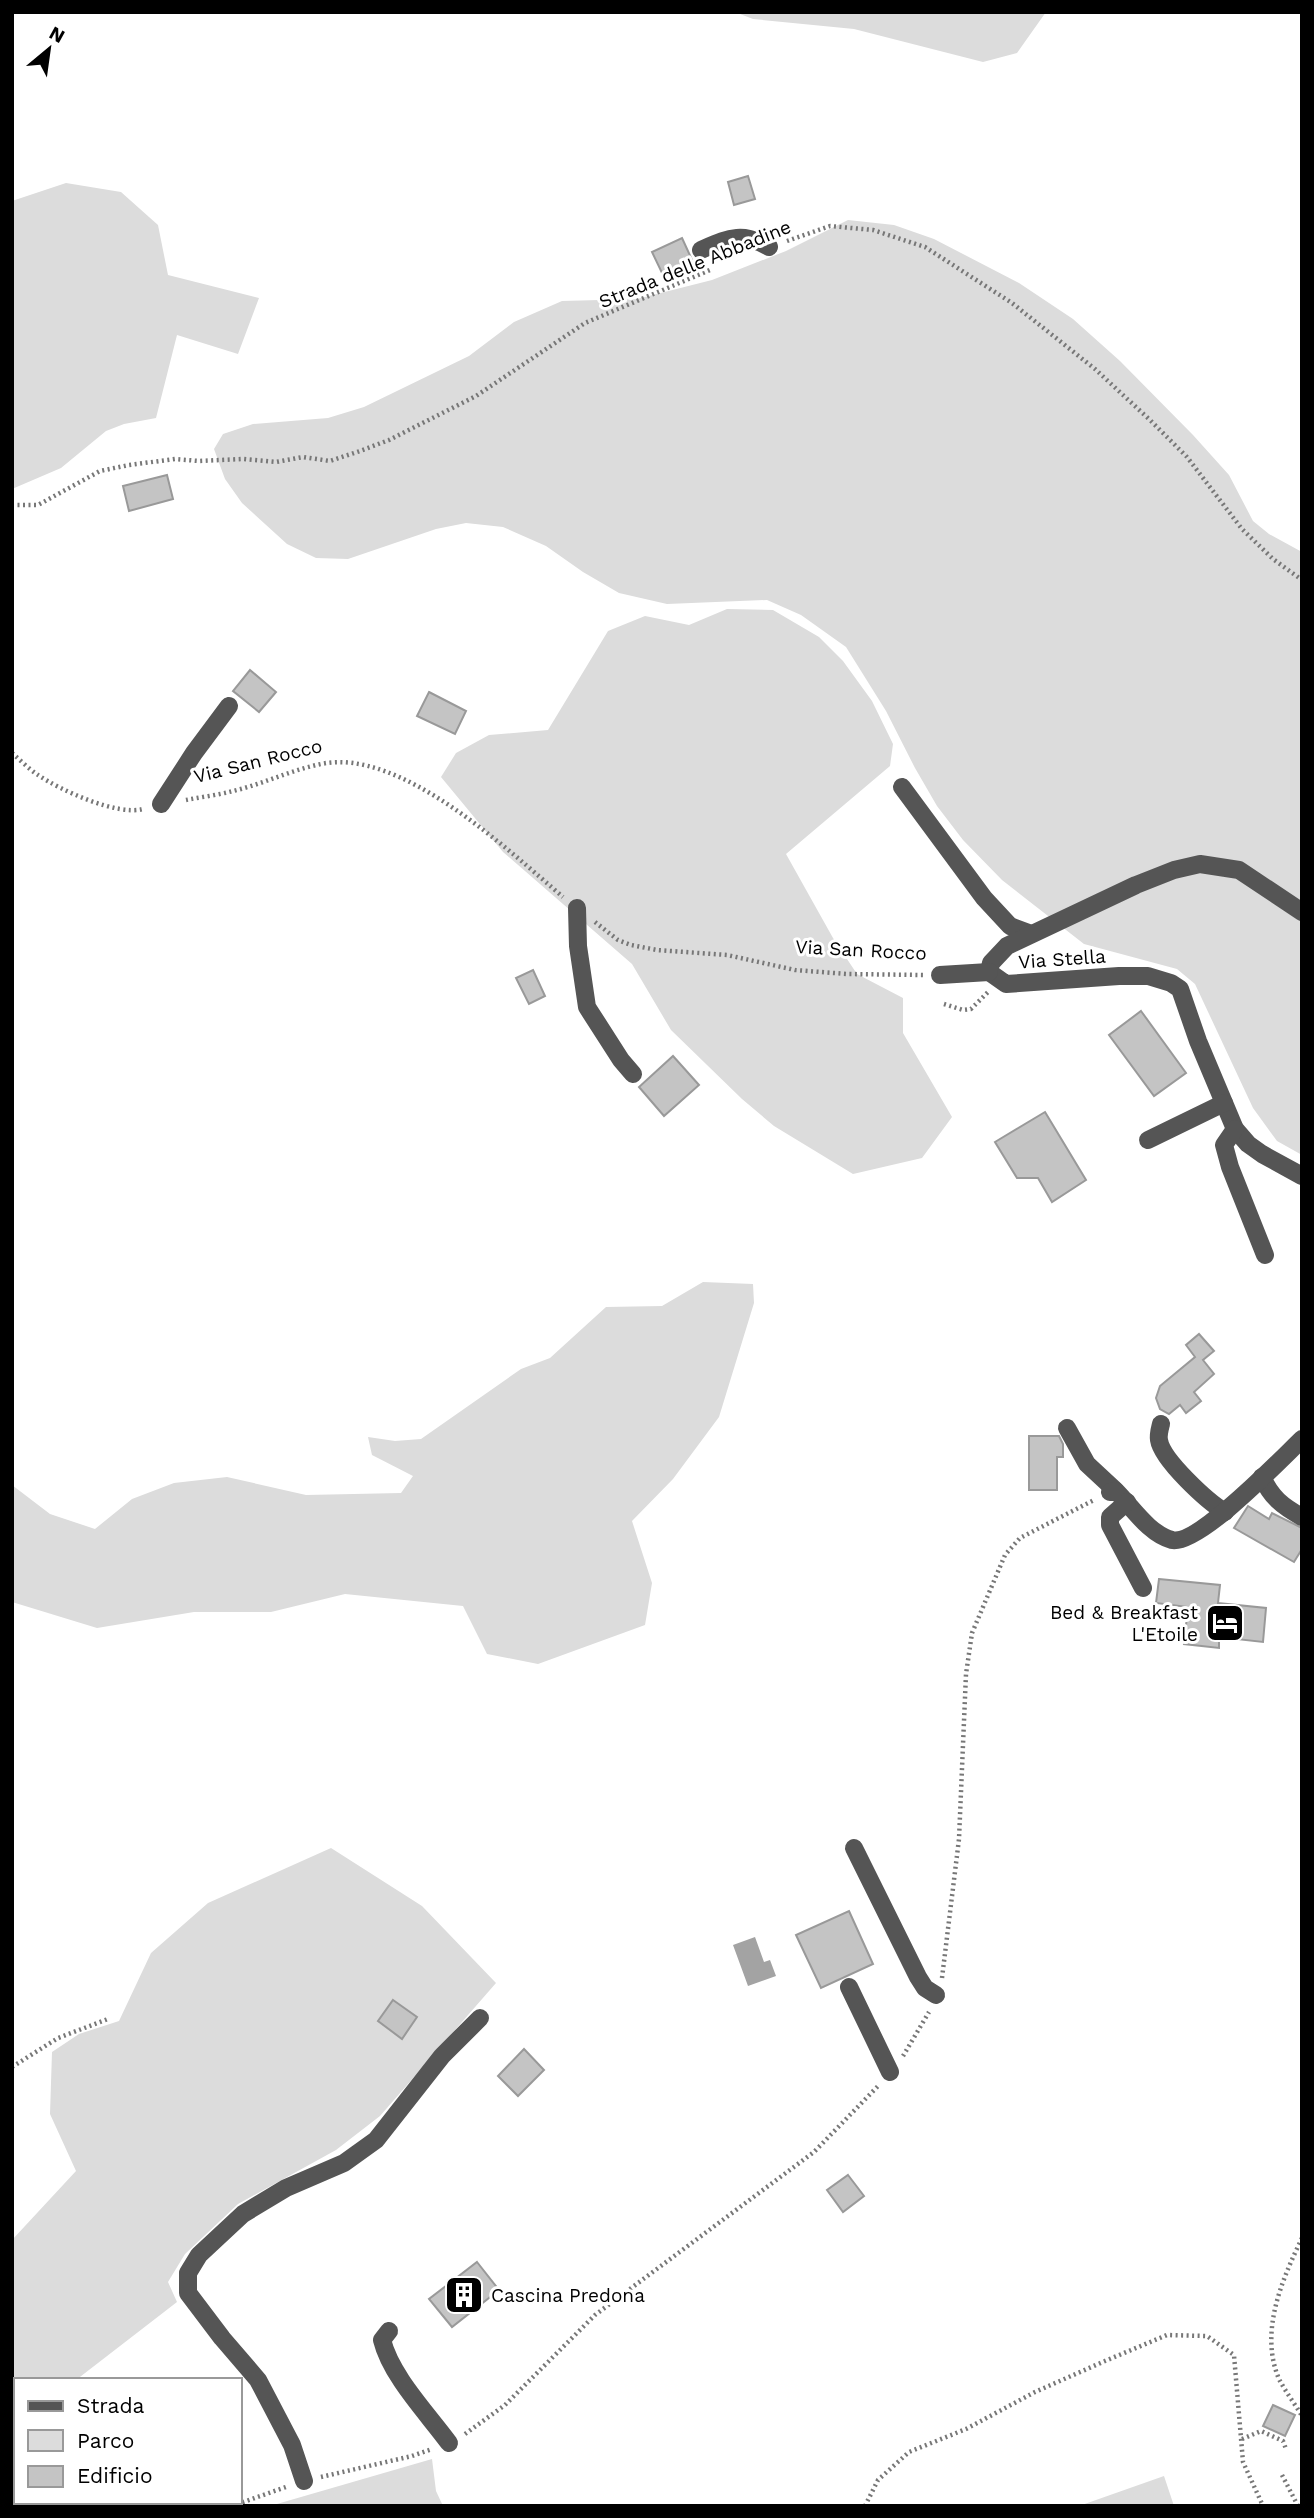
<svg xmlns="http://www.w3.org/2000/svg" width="1314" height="2518" viewBox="0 0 1314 2518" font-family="'Work Sans',sans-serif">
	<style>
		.green { fill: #dcdcdc }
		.water { fill: #a3a3a3 }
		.building { fill: #c4c4c4; stroke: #999; stroke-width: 2 }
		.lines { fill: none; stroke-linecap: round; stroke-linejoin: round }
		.path { stroke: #777; stroke-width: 4.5; stroke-dasharray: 2 3.5; stroke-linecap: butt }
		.minor { stroke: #555; stroke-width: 18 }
		.labels { text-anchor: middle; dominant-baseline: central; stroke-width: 6; stroke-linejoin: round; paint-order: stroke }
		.street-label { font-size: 19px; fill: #000; stroke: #fff }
		.poi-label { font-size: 19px; fill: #000; stroke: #fff; text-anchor: end }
	</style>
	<rect width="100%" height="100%" fill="#fff"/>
	<g class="green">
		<path d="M735,12H1046L1017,53L983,62L854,29L753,19Z"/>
		<path d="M66,183L121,192L149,217L158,225L168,275L259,298L238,354L177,335L156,418L124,424L106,431L61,468L12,489V201Z"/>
		<path d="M848,220L894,225L934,239L1019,283L1073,319L1120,361L1193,435L1229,475L1253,521L1269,534L1302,552V1155L1277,1141L1253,1108L1195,984L1177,969L1084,944L1002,880L963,840L937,806L915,768L886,711L846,647L801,615L767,600L667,604L619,593L583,572L546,546L503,527L466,523L436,529L348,559L316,558L287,544L242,503L225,479L214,449L223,434L253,424L328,418L364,407L469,356L514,322L562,301L637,299L712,280L786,251Z"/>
		<path d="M727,609L773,610L819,637L843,661L872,701L893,744L890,766L786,854L833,938L857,974L903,998V1033L952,1117L922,1158L853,1174L774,1126L742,1099L671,1030L632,964L503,852L441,777L456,753L489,735L548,730L608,631L645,616L689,625Z"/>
		<path d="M703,1282L753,1284L754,1303L719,1417L673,1479L632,1521L652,1583L645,1625L538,1664L487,1654L463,1606L345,1594L271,1612H194L97,1628L12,1602V1485L50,1514L95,1529L132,1499L174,1483L227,1477L306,1495L401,1493L413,1476L372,1455L368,1437L395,1441L421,1439L521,1369L550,1358L606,1307L662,1306Z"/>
		<path d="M331,1848L422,1906L496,1983L380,2116L336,2150L238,2204L185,2254L168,2282L177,2302L76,2380H16V2412L12,2413V2240L76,2171L50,2114L52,2052L79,2034L119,2021L151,1953L208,1903Z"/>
		<path d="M432,2459L436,2491L443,2506H270Z"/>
		<path d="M1164,2476L1174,2506H1079Z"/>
	</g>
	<path class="water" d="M755,1937L764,1962L770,1960L776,1976L748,1986L733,1945Z"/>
	<g class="building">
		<path d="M748,176L755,199L734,205L728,182Z"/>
		<path d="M682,238L693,262L663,275L652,252Z"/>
		<path d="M167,475L173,499L129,511L123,486Z"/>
		<path d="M250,670L276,692L259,712L233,691Z"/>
		<path d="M429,692L466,711L455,734L417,716Z"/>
		<path d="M533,970L545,996L529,1004L516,978Z"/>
		<path d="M1141,1011L1186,1073L1154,1096L1109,1035Z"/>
		<path d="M673,1056L699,1085L664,1116L639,1087Z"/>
		<path d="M1045,1112L1086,1180L1052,1202L1038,1178H1017L995,1142Z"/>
		<path d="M1199,1334L1214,1351L1203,1360L1214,1374L1194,1392L1201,1401L1186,1413L1180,1405L1169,1414L1160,1409L1156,1398L1160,1386L1195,1357L1186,1345Z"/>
		<path d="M1029,1436H1059L1063,1444V1457H1057V1490H1029Z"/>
		<path d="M1248,1506L1269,1519L1272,1513L1302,1528V1549L1294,1562L1234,1528Z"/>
		<path d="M1159,1579L1220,1585L1218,1603L1266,1608L1263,1642L1219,1637V1648L1184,1644L1188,1607L1156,1603Z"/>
		<path d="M849,1911L873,1964L821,1988L796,1935Z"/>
		<path d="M393,2000L417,2017L402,2039L378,2021Z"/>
		<path d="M524,2049L544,2070L518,2096L498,2076Z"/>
		<path d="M848,2175L864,2196L843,2212L827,2190Z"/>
		<path d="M477,2262L499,2290L452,2327L429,2299Z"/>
		<path d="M1273,2405L1295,2415L1285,2436L1263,2426Z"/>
	</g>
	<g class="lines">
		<g class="path">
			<path d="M787,241L830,226L873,230L925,247L1012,303L1095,369L1150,420L1187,457L1242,529L1273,559L1302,580"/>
			<path d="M12,505H38L100,471L129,465L175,459L199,461L243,459L276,462L303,457L330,461L360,451L389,440L476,396L585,323L710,270"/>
			<path d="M12,753C20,760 29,769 38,775C60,790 117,816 143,809"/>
			<path d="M186,800C201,797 218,795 233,791C263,784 291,770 321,764C400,747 508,850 563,897"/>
			<path d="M595,922L618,940L631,945L657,950L727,955L795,970L847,974L923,975"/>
			<path d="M944,1004L963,1010L971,1009L988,992"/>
			<path d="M942,1978L959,1839L966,1674L972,1633L1005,1555L1020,1538L1094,1500"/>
			<path d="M903,2056L929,2012"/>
			<path d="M12,2067L58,2038L108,2019"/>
			<path d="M1302,2238C1282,2280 1259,2332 1279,2379C1285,2391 1295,2404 1302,2416"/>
			<path d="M465,2434L505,2405L595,2315L814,2152L880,2084"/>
			<path d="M1242,2439L1261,2431L1283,2441L1286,2449"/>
			<path d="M1282,2475L1298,2506"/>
			<path d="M321,2477L412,2456L432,2449"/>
			<path d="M232,2506L286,2487"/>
			<path d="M865,2506L878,2480L909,2452L966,2429L1035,2392L1105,2361L1167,2335L1207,2336L1234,2355L1243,2462L1263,2506"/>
		</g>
		<g class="minor">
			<path d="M701,250C729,238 742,231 769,247"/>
			<path d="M902,787L984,898L1010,926L1031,934"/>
			<path d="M161,804L194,753L229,706"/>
			<path d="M577,908L578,946L587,1007L621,1060L633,1074"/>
			<path d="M989,972L1006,984L1119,976H1148L1171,983L1180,989L1198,1041L1235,1129L1248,1144L1262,1154L1302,1176"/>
			<path d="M989,972L991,963L1007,946L1136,885L1174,870L1200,864L1239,870L1302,912"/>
			<path d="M940,975L989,972"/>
			<path d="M1235,1129L1224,1145L1230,1167L1265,1255"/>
			<path d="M1148,1140L1224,1103"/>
			<path d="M1161,1424C1160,1428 1158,1435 1159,1440C1162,1460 1208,1502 1225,1512"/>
			<path d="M1067,1428L1087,1464L1115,1490"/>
			<path d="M1262,1477C1271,1497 1282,1506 1302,1517"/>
			<path d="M1110,1492L1116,1491C1132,1507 1149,1534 1172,1540C1198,1546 1281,1459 1302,1439"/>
			<path d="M1127,1502L1110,1517V1525L1143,1588"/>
			<path d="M854,1848L918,1977L925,1988L936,1995"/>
			<path d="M849,1987L890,2072"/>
			<path d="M389,2331L382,2340C391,2376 427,2413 449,2443"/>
			<path d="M304,2481L292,2445L258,2380L222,2338L188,2293V2273L199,2255L243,2214L286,2188L344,2163L376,2140L442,2056L480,2018"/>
			<path d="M147,2502L148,2506"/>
		</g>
	</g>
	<defs>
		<symbol id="hotel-square" viewBox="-11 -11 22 22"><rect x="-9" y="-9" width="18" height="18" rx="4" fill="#000" stroke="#fff"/><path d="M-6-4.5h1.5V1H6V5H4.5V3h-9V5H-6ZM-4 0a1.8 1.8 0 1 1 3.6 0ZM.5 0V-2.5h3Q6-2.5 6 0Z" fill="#fff"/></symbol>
		<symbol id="building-square" viewBox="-11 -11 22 22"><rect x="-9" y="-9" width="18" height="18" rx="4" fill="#000" stroke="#fff"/><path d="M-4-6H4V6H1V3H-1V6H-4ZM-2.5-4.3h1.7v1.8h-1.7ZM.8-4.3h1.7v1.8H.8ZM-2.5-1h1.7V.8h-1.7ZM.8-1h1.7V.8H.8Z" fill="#fff"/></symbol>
	</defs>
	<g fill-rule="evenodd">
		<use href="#hotel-square" x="1203" y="1601" width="44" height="44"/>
		<use href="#building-square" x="442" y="2273" width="44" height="44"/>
	</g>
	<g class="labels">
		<g class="street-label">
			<text transform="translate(695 264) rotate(-22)">Strada delle Abbadine</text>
			<text transform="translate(258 761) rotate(-14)">Via San Rocco</text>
			<text transform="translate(861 950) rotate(3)">Via San Rocco</text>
			<text transform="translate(1062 959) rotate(-4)">Via Stella</text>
		</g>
		<g class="poi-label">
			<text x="1198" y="1612">Bed &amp; Breakfast<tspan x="1198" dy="22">L'Etoile</tspan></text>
			<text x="491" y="2295" text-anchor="start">Cascina Predona</text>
		</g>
	</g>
	<rect width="1314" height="2518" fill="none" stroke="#000000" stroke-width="28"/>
	<rect x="14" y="2378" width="228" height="126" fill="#ffffff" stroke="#999999" stroke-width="2"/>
	<rect x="28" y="2401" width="35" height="10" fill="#555555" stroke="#999999" stroke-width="2"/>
	<text x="77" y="2413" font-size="21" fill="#000000">Strada</text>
	<rect x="28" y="2430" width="35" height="21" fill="#dcdcdc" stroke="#999999" stroke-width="2"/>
	<text x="77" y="2448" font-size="21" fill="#000000">Parco</text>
	<rect x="28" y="2466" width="35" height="21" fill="#c4c4c4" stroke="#999999" stroke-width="2"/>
	<text x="77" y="2483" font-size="21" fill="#000000">Edificio</text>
	<g transform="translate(49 49) rotate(29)" stroke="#ffffff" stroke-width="5" paint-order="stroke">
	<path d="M0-5L12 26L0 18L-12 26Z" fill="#000000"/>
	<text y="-10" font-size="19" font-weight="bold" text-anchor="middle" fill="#000000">N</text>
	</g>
</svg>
